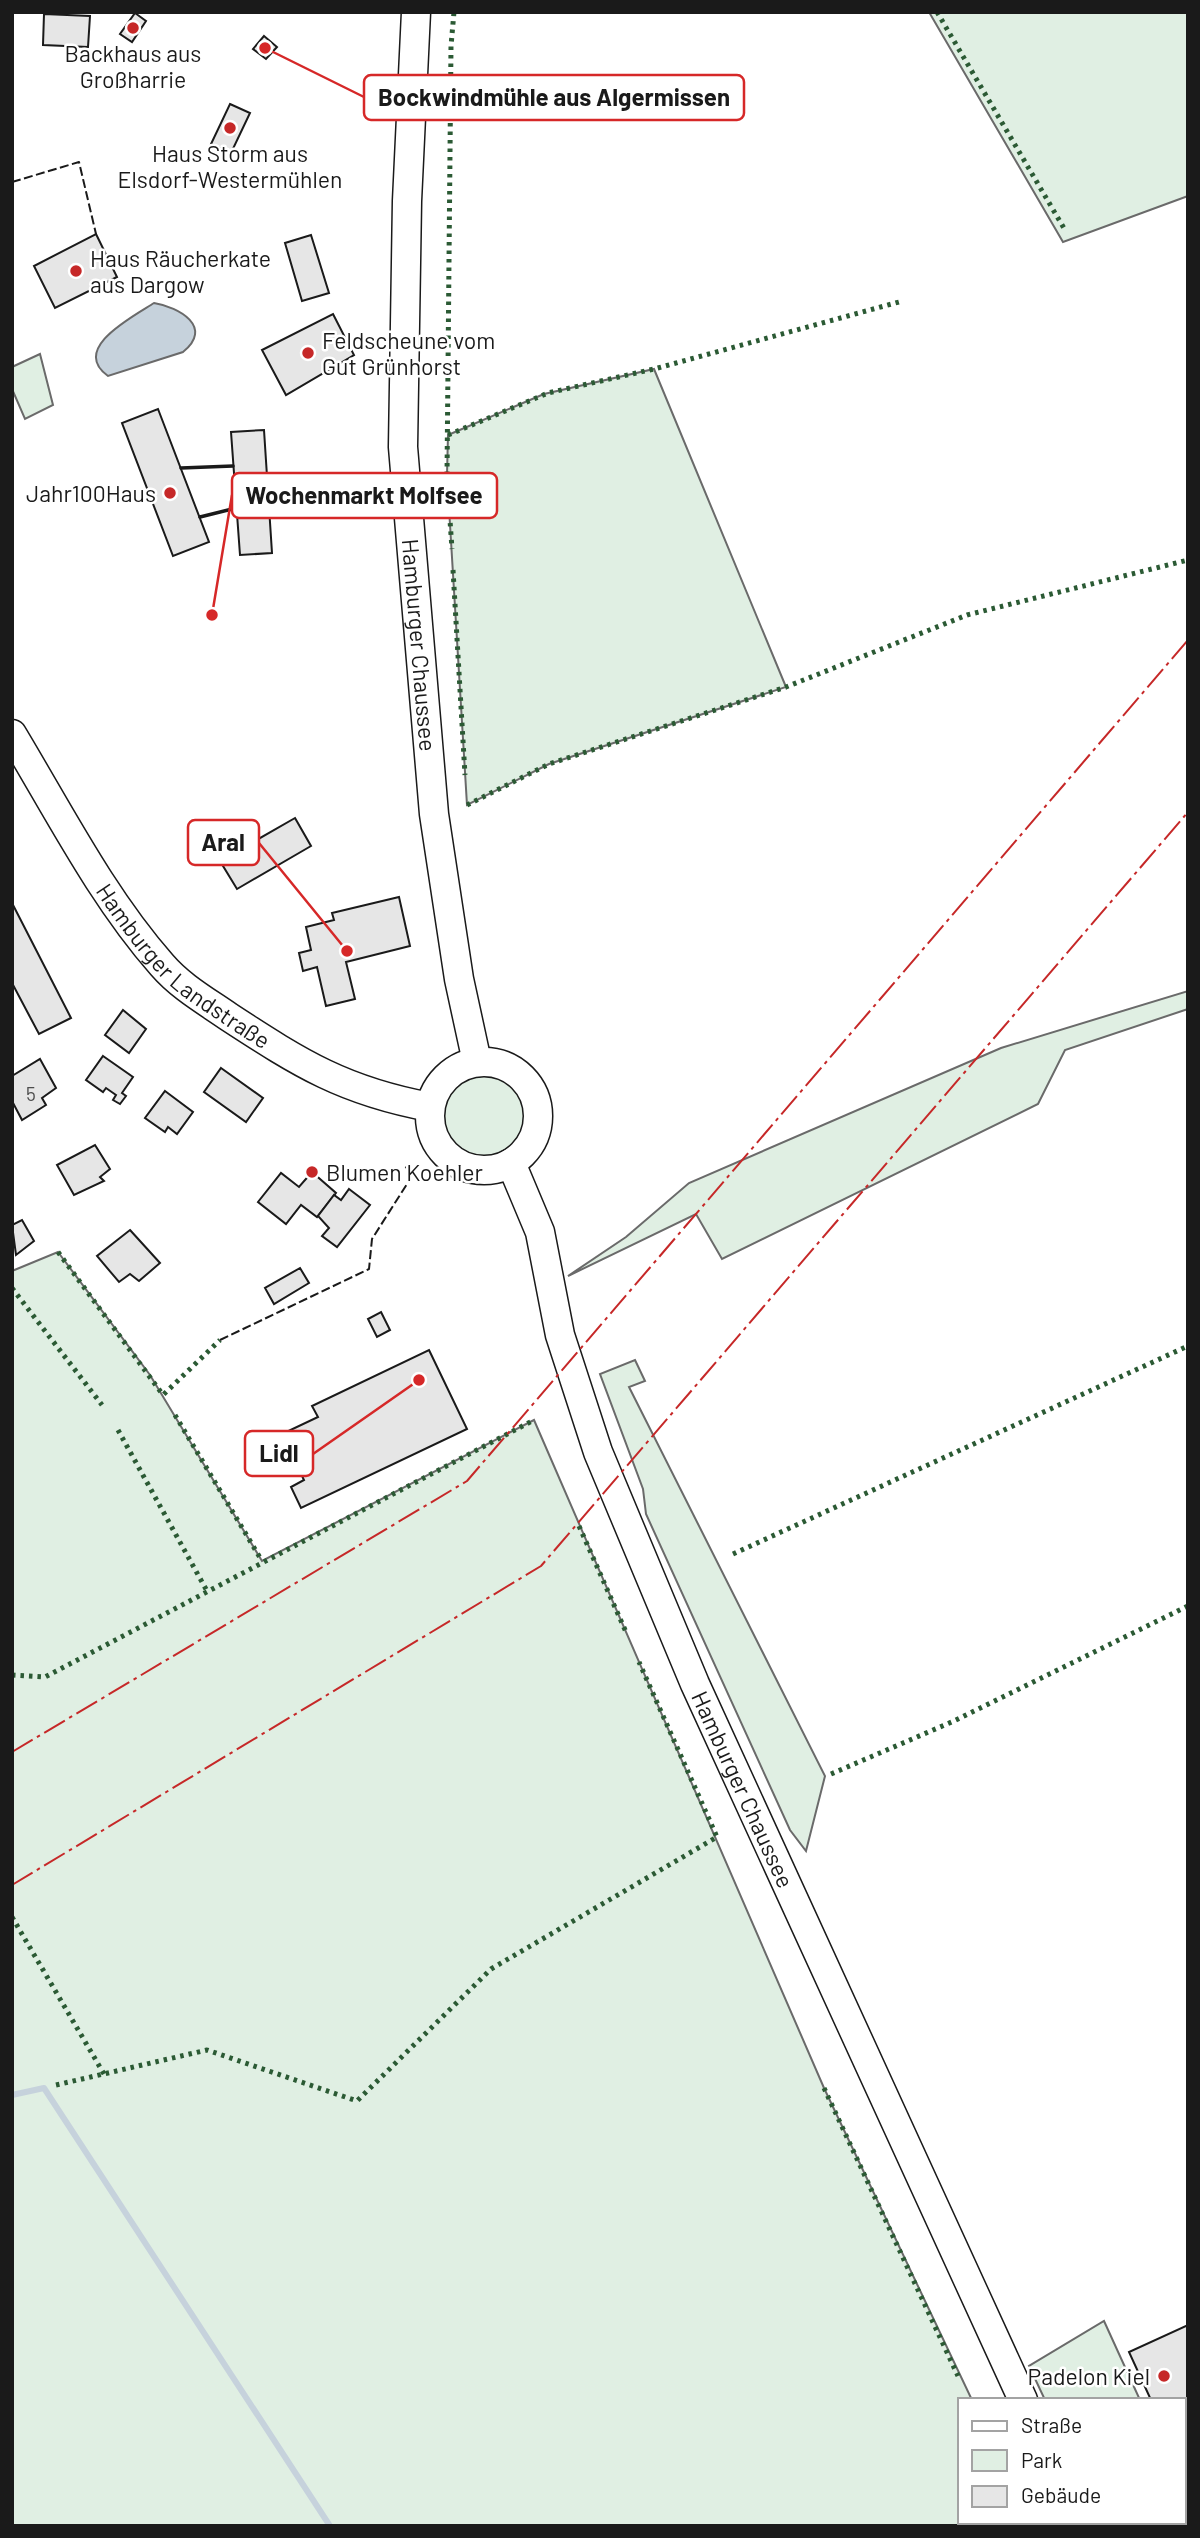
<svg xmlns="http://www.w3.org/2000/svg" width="1200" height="2538" viewBox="0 0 1200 2538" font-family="Barlow,sans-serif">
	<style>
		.green { fill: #e0efe3; stroke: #6a6a6a; stroke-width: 2 }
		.water { fill: #c6d2dc; stroke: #6a6a6a; stroke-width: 2 }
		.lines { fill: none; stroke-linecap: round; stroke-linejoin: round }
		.stream { stroke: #c6d2dc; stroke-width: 6 }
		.building { fill: #e6e6e6; stroke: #1a1a1a; stroke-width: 2 }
		.major-casing { stroke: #1a1a1a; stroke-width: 31 }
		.major { stroke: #fff; stroke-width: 28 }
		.hedge { stroke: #2b5a34; stroke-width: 5; stroke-dasharray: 3.5 5; stroke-linecap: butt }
		.fence { stroke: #1a1a1a; stroke-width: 2; stroke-dasharray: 9 3.5; stroke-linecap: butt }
		.wall { stroke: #1a1a1a; stroke-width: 3.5 }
		.power { stroke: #c62828; stroke-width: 2; stroke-dasharray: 24 5 3.5 5; stroke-linecap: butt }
		.poi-dot { fill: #c62828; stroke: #fff; stroke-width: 2.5 }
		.labels { text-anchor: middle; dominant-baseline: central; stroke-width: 5; stroke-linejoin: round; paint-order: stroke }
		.number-label { font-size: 19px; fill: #4d4d4d }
		.poi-label { font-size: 23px; fill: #1a1a1a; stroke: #fff; text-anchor: start }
		.street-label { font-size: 23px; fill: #1a1a1a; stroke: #fff }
		.leader { fill: none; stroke: #d62828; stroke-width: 2.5 }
		.callout-dot { fill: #d62828; stroke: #fff; stroke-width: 2.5 }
		.callout { fill: #fff; stroke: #d62828; stroke-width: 2.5 }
		.callout-label { font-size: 24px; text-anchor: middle; font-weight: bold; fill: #1a1a1a }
	</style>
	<rect width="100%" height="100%" fill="#fff"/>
	<g class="green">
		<path d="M929,12H1188V196L1063,242Z"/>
		<path d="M40,354L53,405L25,419L12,389V367Z"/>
		<path d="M654,369L786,687L549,764L467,805L447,475L448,435L544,394Z"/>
		<path d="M1188,991V1009L1065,1050L1038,1104L722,1259L696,1214L568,1276L626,1237L689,1183L1001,1048Z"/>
		<circle cx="485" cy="1116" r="42"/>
		<path d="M58,1252L150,1375L262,1561L534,1420L824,2088L972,2400H960V2522H1029L1031,2526H12V1271Z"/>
		<path d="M635,1360L645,1381L629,1387L825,1776L806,1851L790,1830L646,1514L643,1489L600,1374Z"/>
		<path d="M1104,2321L1140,2400H1045L1029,2366Z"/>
	</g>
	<path class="water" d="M154,303C179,307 214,327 183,352L108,376C70,349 132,317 154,303Z"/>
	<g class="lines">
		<path class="stream" d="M12,2095L44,2088L330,2526"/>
	</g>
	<g class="building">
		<path d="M135,13L146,21L132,42L120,34Z"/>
		<path d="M44,14L90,16L88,47L43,45Z"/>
		<path d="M264,36L277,47L266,59L253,49Z"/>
		<path d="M230,104L250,113L231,153L211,144Z"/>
		<path d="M96,234L117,277L55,308L34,266Z"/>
		<path d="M311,235L329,293L302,301L285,243Z"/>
		<path d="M333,314L354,355L286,395L262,350Z"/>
		<path d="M158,409L209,542L173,556L122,423Z"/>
		<path d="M264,430L272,553L240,555L231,432Z"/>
		<path d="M295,818L311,846L237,889L220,861Z"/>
		<path d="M399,897L410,946L346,962L355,999L326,1006L317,967L303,971L299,953L311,950L306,927L334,920L332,913Z"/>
		<path d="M12,903L71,1018L39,1034L12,983Z"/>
		<path d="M123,1010L146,1029L129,1053L105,1035Z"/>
		<path d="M103,1056L133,1077L122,1093L126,1096L120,1104L113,1100L116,1095L106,1088L103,1092L86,1080Z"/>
		<path d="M40,1059L56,1088L42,1098L46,1105L22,1120L12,1101V1076Z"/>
		<path d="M221,1068L263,1098L246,1122L204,1092Z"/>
		<path d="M165,1091L193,1112L177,1134L168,1127L165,1132L145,1118Z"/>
		<path d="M95,1145L110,1169L100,1177L104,1181L74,1195L57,1165Z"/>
		<path d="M312,1172L336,1193L317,1217L301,1205L286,1224L258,1202L281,1173L299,1187Z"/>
		<path d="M349,1189L370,1205L337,1247L322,1236L329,1228L318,1216L334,1195L341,1200Z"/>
		<path d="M22,1220L34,1241L16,1255L12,1225Z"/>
		<path d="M130,1230L160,1263L139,1281L130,1274L119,1282L97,1256Z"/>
		<path d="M300,1268L309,1283L274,1304L265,1288Z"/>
		<path d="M381,1312L390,1330L377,1337L368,1319Z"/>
		<path d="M429,1350L467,1429L301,1508L291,1487L304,1480L282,1434L318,1417L312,1406Z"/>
		<path d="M1188,2325V2442L1184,2444V2400H1151L1129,2352Z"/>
	</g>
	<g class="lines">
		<defs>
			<g id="major">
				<path id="s1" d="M416,12L407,201L403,447L434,814L459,979L477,1062"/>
				<path id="s2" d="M12,734C59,812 102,897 162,965C181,987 206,1001 229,1017C301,1064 344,1091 430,1107"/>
				<circle cx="484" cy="1116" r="54"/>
				<path id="s3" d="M511,1163L540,1232L560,1335L598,1452L695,1684L1023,2400"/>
				<path d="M1081,2522L1082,2526"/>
			</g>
		</defs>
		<use href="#major" class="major-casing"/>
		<use href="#major" class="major"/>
		<g class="hedge">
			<path d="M937,12L1065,230"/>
			<path d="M448,435L548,393L654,369L899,302"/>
			<path d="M447,475L451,46L454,12"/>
			<path d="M449,506L452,549"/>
			<path d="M453,570L465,775"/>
			<path d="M467,805L549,764L786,687L967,615L1188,560"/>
			<path d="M58,1252L163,1395L220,1340"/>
			<path d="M12,1288L102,1405"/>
			<path d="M175,1415L262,1561"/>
			<path d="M118,1430L207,1591"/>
			<path d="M579,1526L626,1632"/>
			<path d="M733,1554L1188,1346"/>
			<path d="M12,1675L45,1677L534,1420"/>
			<path d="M831,1774L954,1721L1188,1606"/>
			<path d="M12,1917L104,2074"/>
			<path d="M56,2085L207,2050L357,2101L491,1969L717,1837L639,1662"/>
			<path d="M824,2088L958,2376"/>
			<path d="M1029,2522L1031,2526"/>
		</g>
		<g class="fence">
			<path d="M12,182L79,162L96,234"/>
			<path d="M220,1340L369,1269L372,1239L414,1173L404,1166"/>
		</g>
		<g class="wall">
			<path d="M181,468L233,466"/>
			<path d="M200,517L236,508"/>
		</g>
		<g class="power">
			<path d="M12,1752L467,1481L1188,640"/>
			<path d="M12,1885L541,1566L1188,812"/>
		</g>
	</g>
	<g class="poi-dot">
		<circle cx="133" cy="28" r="7"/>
		<circle cx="230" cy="128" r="7"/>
		<circle cx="76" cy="271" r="7"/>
		<circle cx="308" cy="353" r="7"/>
		<circle cx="170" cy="493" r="7"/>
		<circle cx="312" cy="1172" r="7"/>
		<circle cx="1164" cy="2376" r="7"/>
	</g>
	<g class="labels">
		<g class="number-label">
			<text x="31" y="1093">5</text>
		</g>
		<g class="poi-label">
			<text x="133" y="53" text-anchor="middle">Backhaus aus<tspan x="133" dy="26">Großharrie</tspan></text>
			<text x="230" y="153" text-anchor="middle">Haus Storm aus<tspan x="230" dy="26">Elsdorf-Westermühlen</tspan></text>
			<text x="90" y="258">Haus Räucherkate<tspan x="90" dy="26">aus Dargow</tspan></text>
			<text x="322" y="340">Feldscheune vom<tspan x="322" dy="26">Gut Grünhorst</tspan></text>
			<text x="156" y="493" text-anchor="end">Jahr100Haus</text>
			<text x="326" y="1172">Blumen Koehler</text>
			<text x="1150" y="2376" text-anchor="end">Padelon Kiel</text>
		</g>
		<g class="street-label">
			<text stroke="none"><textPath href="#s1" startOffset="634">Hamburger Chaussee</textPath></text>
			<text stroke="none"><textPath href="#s2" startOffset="292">Hamburger Landstraße</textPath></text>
			<text stroke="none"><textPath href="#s3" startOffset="670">Hamburger Chaussee</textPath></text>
		</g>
	</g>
	<path class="leader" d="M265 48L364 97M212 615L232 495M347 951L259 843M419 1380L313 1454"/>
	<g class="callout-dot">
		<circle cx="265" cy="48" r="7"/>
		<circle cx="212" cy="615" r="7"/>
		<circle cx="347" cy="951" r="7"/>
		<circle cx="419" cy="1380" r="7"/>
	</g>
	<g class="callout">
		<rect x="364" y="75" width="380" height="45" rx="7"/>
		<rect x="232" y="473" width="265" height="45" rx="7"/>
		<rect x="188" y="820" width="71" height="45" rx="7"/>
		<rect x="245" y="1431" width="68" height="45" rx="7"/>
	</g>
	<g class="callout-label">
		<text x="554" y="106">Bockwindmühle aus Algermissen</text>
		<text x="364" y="504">Wochenmarkt Molfsee</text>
		<text x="223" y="851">Aral</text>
		<text x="279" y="1462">Lidl</text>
	</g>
	<rect width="1200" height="2538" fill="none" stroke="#1a1a1a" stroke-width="28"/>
	<rect x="958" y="2398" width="228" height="126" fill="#ffffff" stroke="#a3a3a3" stroke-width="2"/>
	<rect x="972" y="2421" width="35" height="10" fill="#ffffff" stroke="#a3a3a3" stroke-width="2"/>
	<text x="1021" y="2433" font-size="21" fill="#1a1a1a">Straße</text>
	<rect x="972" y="2450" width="35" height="21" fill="#e0efe3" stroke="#a3a3a3" stroke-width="2"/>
	<text x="1021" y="2468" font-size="21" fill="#1a1a1a">Park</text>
	<rect x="972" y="2486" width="35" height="21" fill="#e6e6e6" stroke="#a3a3a3" stroke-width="2"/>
	<text x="1021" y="2503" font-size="21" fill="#1a1a1a">Gebäude</text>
</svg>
